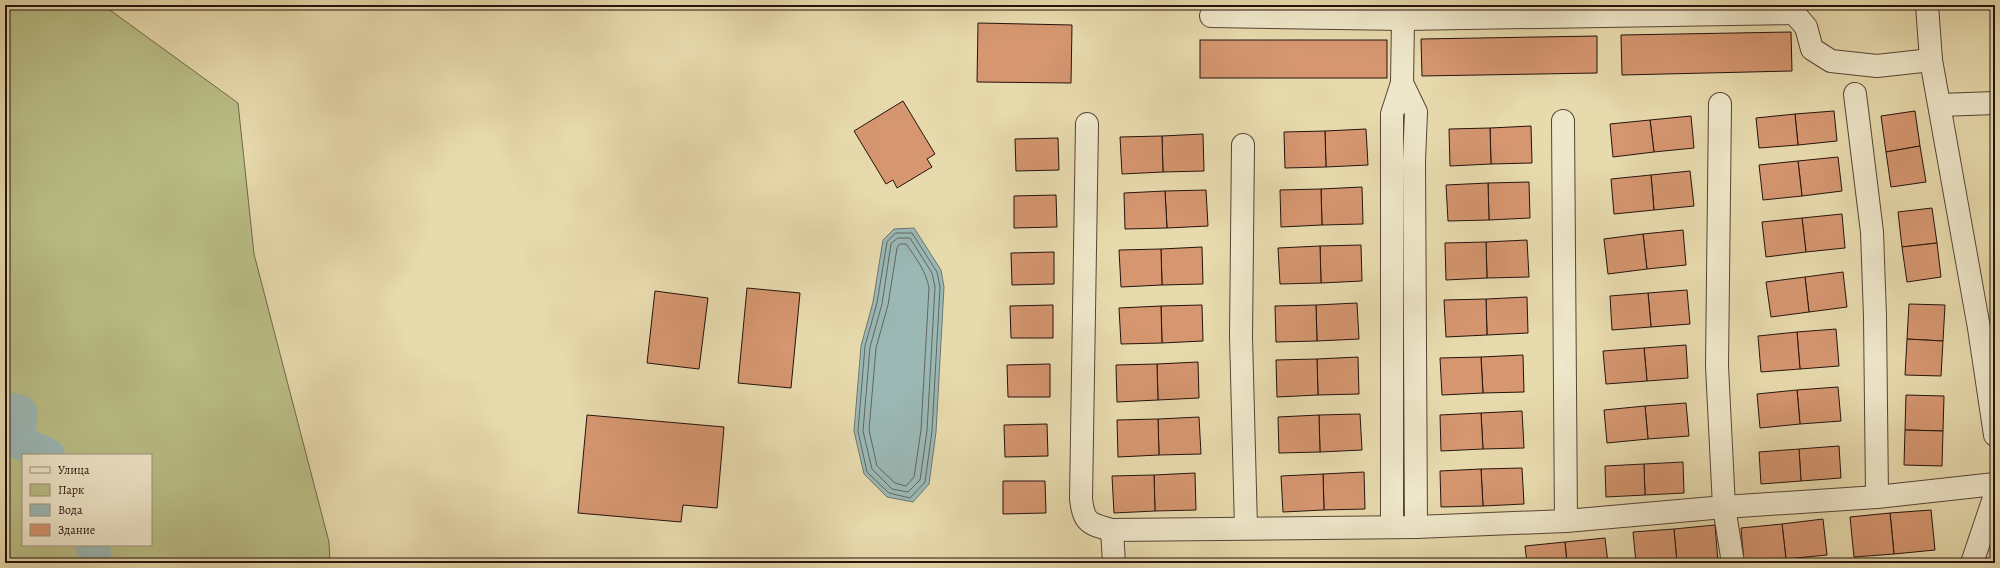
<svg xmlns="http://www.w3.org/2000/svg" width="2000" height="568" viewBox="0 0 2000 568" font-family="Alegreya,serif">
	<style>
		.green { fill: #babe86; stroke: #706849; fill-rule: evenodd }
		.water { fill: #9bb8b5; stroke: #6c7671 }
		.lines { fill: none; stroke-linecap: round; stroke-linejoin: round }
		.shore { stroke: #606660; stroke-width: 1 }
		.river { stroke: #9bb8b5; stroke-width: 34 }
		.building { fill: #d59670; stroke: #25130c }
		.minor-casing { stroke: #564534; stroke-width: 24 }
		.minor { stroke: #efe7ca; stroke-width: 22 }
	</style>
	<rect width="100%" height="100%" fill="#e7daad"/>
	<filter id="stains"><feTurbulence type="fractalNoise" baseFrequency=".005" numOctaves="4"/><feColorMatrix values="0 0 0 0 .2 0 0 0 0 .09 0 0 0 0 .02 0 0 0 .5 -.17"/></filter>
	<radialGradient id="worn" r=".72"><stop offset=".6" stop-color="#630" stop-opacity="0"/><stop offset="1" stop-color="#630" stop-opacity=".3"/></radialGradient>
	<path class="green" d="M5,5H103L238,103L254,254L329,542L330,563H5ZM23,455H151V545H23Z"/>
	<path class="water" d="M914,228L941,270L944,287L936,432L929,484L913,502L887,497L864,474L854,431L861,346L873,302L883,240L894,229Z"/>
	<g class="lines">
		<g class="shore">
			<path d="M896,233H912L937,272L940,287L932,431L925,482L910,498L889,493L867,472L858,431L865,346L877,303L887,242Z"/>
			<path d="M898,238H910L932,273L935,287L927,431L920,480L908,492L892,489L872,469L863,431L870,347L882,304L891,244Z"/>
			<path d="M900,244H906C916,258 926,271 929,288L921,430L914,477L906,486L895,483L877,466L869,430L876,348L888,305L897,248Z"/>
		</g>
		<g class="river">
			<path d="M5,409L20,412L19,442L48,455"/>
			<path d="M93,545L95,563"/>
		</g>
	</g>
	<g class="building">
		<path d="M978,23L1072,25L1071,83L977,82Z"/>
		<path d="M1995,29V59H1993L1992,30Z"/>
		<path d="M1791,32L1792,71L1622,75L1621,35Z"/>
		<path d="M1597,36V73L1422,76L1421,39Z"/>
		<rect x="1200" y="40" width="187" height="38"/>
		<path d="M903,101L935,154L927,159L932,167L897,188L893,180L886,184L854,131Z"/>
		<path d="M1834,111L1837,141L1798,145L1795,114Z"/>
		<path d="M1915,111L1920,146L1886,152L1881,116Z"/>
		<path d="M1795,114L1798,145L1759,148L1756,118Z"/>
		<path d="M1691,116L1694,148L1654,152L1650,120Z"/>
		<path d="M1650,120L1654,152L1613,157L1610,124Z"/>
		<path d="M1531,126L1532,163L1491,164L1490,128Z"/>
		<path d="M1490,128L1491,164L1450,166L1449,129Z"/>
		<path d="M1366,129L1368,165L1326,167L1325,131Z"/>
		<path d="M1325,131L1326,167L1285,168L1284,132Z"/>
		<path d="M1203,134L1204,171L1163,172L1162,136Z"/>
		<path d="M1162,136L1163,172L1122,174L1120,137Z"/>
		<path d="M1058,138L1059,170L1016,171L1015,139Z"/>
		<path d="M1920,146L1926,182L1891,187L1886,152Z"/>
		<path d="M1838,157L1842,191L1802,196L1798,161Z"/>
		<path d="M1798,161L1802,196L1763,200L1759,165Z"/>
		<path d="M1690,171L1694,206L1654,210L1651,175Z"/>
		<path d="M1651,175L1654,210L1614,214L1611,179Z"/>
		<path d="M1529,182L1530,218L1489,220L1488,183Z"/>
		<path d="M1488,183L1489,220L1448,221L1446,185Z"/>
		<path d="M1362,187L1363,224L1322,225L1321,189Z"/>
		<path d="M1321,189L1322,225L1281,227L1280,190Z"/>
		<path d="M1206,190L1208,226L1167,228L1165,191Z"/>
		<path d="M1165,191L1167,228L1125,229L1124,193Z"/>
		<path d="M1056,195L1057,227L1014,228V196Z"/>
		<path d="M1932,208L1937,243L1902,247L1898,212Z"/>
		<path d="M1842,214L1845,248L1806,252L1802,218Z"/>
		<path d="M1802,218L1806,252L1766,257L1762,222Z"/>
		<path d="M1683,230L1686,265L1647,269L1643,234Z"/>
		<path d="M1643,234L1647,269L1608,274L1604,239Z"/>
		<path d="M1527,240L1529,277L1487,278L1486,242Z"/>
		<path d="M1486,242L1487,278L1446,280L1445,243Z"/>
		<path d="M1937,243L1941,277L1907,282L1902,247Z"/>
		<path d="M1361,245L1362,281L1321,283L1320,246Z"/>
		<path d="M1320,246L1321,283L1280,284L1278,248Z"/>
		<path d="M1202,247L1203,284L1162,285L1161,249Z"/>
		<path d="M1161,249L1162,285L1121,287L1119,250Z"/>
		<path d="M1054,252V284L1012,285L1011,253Z"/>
		<path d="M1843,272L1847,307L1809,312L1805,277Z"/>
		<path d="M1805,277L1809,312L1771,317L1766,282Z"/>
		<path d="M747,288L800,293L791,388L738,383Z"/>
		<path d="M1687,290L1690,324L1651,327L1648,293Z"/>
		<path d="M655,291L708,298L699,369L647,363Z"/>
		<path d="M1648,293L1651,327L1612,330L1610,296Z"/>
		<path d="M1527,297L1528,333L1487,335L1486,299Z"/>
		<path d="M1486,299L1487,335L1446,337L1444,300Z"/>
		<path d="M1357,303L1359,339L1317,341L1316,305Z"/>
		<path d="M1909,304L1945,305L1943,341L1907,339Z"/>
		<path d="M1053,305V338H1011L1010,306Z"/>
		<path d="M1202,305L1203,341L1162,343L1161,306Z"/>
		<path d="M1316,305L1317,341L1276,342L1275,306Z"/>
		<path d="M1161,306L1162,343L1121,344L1119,308Z"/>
		<path d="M1836,329L1839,366L1800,369L1797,332Z"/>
		<path d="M1797,332L1800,369L1761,372L1758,336Z"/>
		<path d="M1907,339L1943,341L1941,376L1905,375Z"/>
		<path d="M1686,345L1688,378L1647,381L1644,348Z"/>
		<path d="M1644,348L1647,381L1606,384L1603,351Z"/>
		<path d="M1523,355L1524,392L1483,393L1481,357Z"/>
		<path d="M1358,357L1359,394L1318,395L1317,359Z"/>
		<path d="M1481,357L1483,393L1442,395L1440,358Z"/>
		<path d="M1317,359L1318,395L1277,397L1276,360Z"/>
		<path d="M1198,362L1199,398L1158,400L1157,364Z"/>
		<path d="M1050,364V397H1008L1007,365Z"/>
		<path d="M1157,364L1158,400L1117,402L1116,365Z"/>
		<path d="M1838,387L1841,421L1800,424L1797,390Z"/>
		<path d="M1797,390L1800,424L1760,428L1757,394Z"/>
		<path d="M1906,395L1944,396L1943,431L1905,430Z"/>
		<path d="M1686,403L1689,436L1648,439L1645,406Z"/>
		<path d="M1645,406L1648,439L1607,443L1604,410Z"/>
		<path d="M1522,411L1524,448L1483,449L1481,413Z"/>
		<path d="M1481,413L1483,449L1441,451L1440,415Z"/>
		<path d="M1360,414L1362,450L1320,452L1319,415Z"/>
		<path d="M587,415L724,427L717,508L683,505L681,522L578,513Z"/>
		<path d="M1319,415L1320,452L1279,453L1278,417Z"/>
		<path d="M1199,417L1201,454L1159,455L1158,419Z"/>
		<path d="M1158,419L1159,455L1118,457L1117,420Z"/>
		<path d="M1047,424L1048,456L1005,457L1004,425Z"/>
		<path d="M1905,430L1943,431L1942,466L1904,465Z"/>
		<path d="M1839,446L1841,478L1801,481L1799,449Z"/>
		<path d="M1799,449L1801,481L1761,484L1759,452Z"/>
		<path d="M1683,462L1684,493L1645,495L1644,464Z"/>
		<path d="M1644,464L1645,495L1606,497L1605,466Z"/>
		<path d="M1522,468L1524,504L1483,506L1481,469Z"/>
		<path d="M1481,469L1483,506L1441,507L1440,471Z"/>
		<path d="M1364,472L1365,509L1324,510L1323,474Z"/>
		<path d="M1195,473L1196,510L1155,511L1154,475Z"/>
		<path d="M1323,474L1324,510L1283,512L1281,476Z"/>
		<path d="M1154,475L1155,511L1114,513L1112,476Z"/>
		<path d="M1003,481H1045L1046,513L1003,514Z"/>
		<path d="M1931,510L1935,550L1894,554L1890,513Z"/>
		<path d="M1890,513L1894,554L1854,557L1850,517Z"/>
		<path d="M1823,519L1827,555L1786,559L1782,524Z"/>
		<path d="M1782,524L1786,559L1744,563L1741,528Z"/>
		<path d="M1715,525L1718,562L1677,563L1674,529Z"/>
		<path d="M1674,529L1677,563H1636L1633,532Z"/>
		<path d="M1605,538L1608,563H1567L1565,542Z"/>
		<path d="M1565,542L1567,563H1527L1525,546Z"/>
		<path d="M840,562L882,563H840Z"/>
	</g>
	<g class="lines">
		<defs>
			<g id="minor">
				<path d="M1927,5L1931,60L1979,328L1995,435"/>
				<path d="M1211,16L1403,19L1794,13L1806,27L1812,49L1831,61L1877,66L1931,60"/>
				<path d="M1402,83L1416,112L1414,161L1416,527"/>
				<path d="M1855,94L1872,232L1875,316L1877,497"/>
				<path d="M1720,104L1717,366L1724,507L1733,563"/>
				<path d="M1940,105L1995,103"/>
				<path d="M1563,121L1566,521"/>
				<path d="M1087,124L1081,499C1084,523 1089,524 1112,530L1416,527L1566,521L1724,507L1877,497L1995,484"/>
				<path d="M1243,145L1241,336L1246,528"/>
				<path d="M1392,526V114L1402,83L1403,19"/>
				<path d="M1112,530L1114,563"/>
				<path d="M1972,563L1995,495"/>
			</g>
		</defs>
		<use href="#minor" class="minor-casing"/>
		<use href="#minor" class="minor"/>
	</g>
	<rect width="2000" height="568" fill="none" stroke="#e7daad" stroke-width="20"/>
	<rect x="6" y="6" width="1988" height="556" fill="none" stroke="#25130c" stroke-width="2"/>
	<rect x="10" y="10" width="1980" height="548" fill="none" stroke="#25130c"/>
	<rect x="22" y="454" width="130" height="92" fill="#efe7ca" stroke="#9e927e"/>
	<rect x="30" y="467" width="20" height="6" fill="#efe7ca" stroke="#9e927e"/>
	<text x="58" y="474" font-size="12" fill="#25130c">Улица</text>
	<rect x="30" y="484" width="20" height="12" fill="#babe86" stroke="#9e927e"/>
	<text x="58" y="494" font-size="12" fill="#25130c">Парк</text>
	<rect x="30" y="504" width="20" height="12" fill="#9bb8b5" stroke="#9e927e"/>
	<text x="58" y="514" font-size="12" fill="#25130c">Вода</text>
	<rect x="30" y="524" width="20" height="12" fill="#d59670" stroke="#9e927e"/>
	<text x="58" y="534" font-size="12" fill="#25130c">Здание</text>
	<rect width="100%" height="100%" filter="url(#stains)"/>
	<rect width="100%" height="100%" fill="url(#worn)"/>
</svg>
